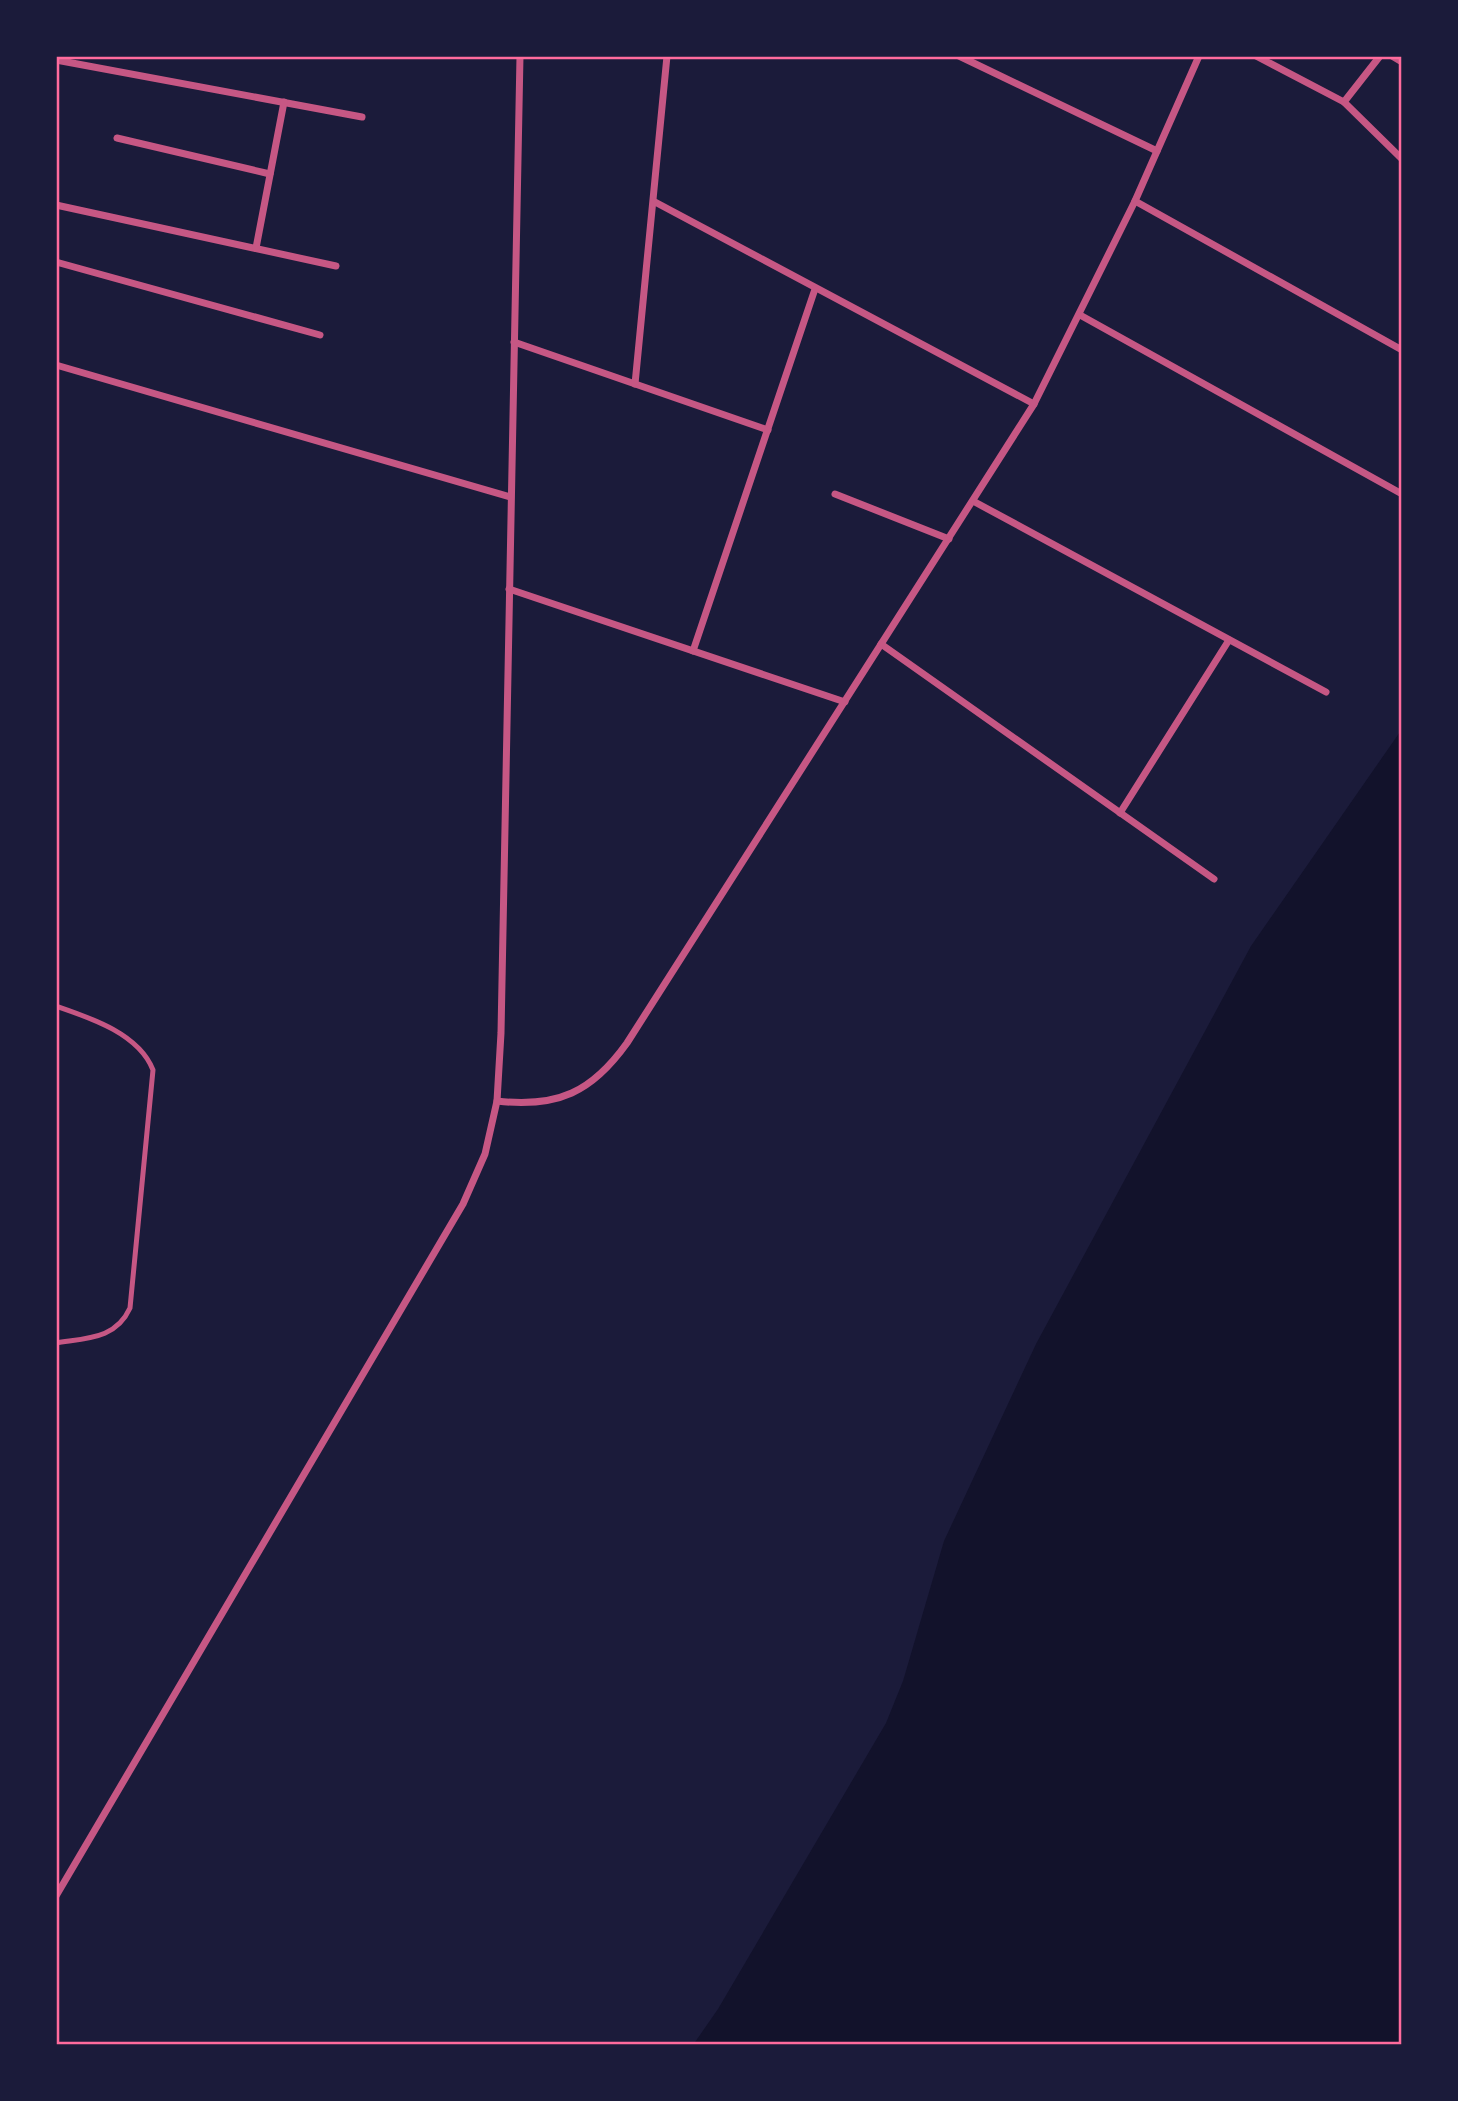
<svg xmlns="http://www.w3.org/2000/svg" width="1458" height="2101" viewBox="0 0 1458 2101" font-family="Arial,sans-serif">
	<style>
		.water { fill: #12122b }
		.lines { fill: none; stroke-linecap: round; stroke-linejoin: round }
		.service { stroke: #c65784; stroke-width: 5 }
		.minor { stroke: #c65784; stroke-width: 7 }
		.neatline { fill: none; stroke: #ff6b9d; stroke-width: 2.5 }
	</style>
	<rect width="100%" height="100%" fill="#1b1b3a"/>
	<path class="water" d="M1402,729V2045H693L718,2009L886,1723L903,1681L944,1541L1036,1344L1251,946Z"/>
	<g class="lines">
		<path class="service" d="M56,1006C91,1018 139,1034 153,1070L130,1308C116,1339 87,1338 56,1343"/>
		<g class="minor">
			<path d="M959,56L1157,151"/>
			<path d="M1256,56L1344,102L1402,159"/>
			<path d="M1392,56L1402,62"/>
			<path d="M56,60L362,117"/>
			<path d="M1344,102L1380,56"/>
			<path d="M117,138L270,174"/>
			<path d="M1135,201L1402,350"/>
			<path d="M655,202L1034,404"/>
			<path d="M56,205L336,266"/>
			<path d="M256,248L284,102"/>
			<path d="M56,262L320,335"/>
			<path d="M1080,315L1402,494"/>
			<path d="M514,342L768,430"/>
			<path d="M56,365L510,497"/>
			<path d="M635,384L667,56"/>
			<path d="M835,494L949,539"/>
			<path d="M973,501L1326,692"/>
			<path d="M509,589L845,702"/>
			<path d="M881,644L1214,879"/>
			<path d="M693,651L815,289"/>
			<path d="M1120,813L1229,640"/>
			<path d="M497,1101C558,1108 592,1092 627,1043L1034,404L1135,201L1199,56"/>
			<path d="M56,1896L463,1204L485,1154L497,1101L501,1033L520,56"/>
		</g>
	</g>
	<rect width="1458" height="2101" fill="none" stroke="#1b1b3a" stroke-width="116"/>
	<rect x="58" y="58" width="1342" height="1985" class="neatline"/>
</svg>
